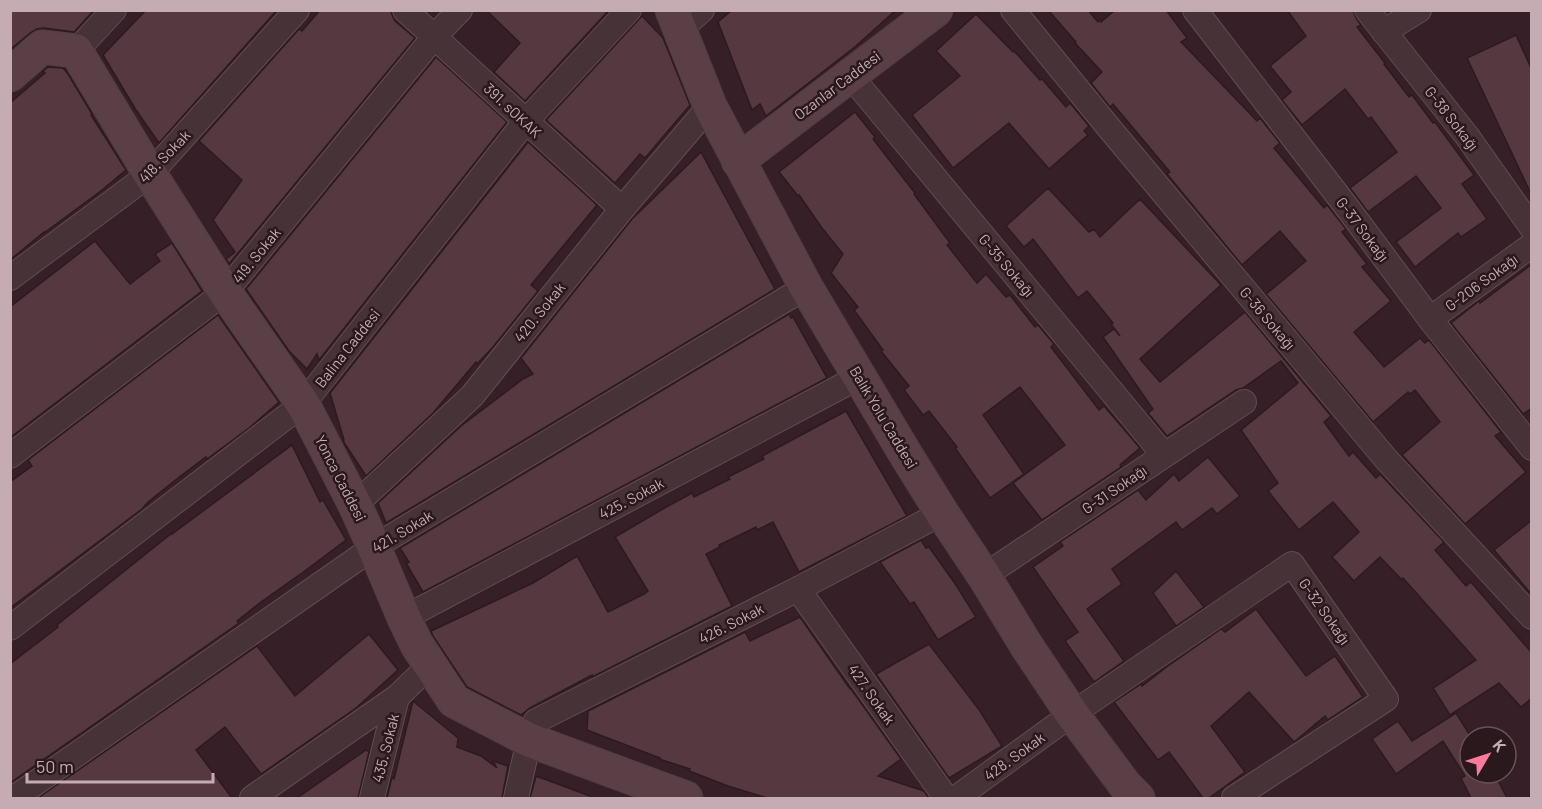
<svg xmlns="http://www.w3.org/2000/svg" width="1542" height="809" viewBox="0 0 1542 809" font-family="Barlow,sans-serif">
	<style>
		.building { fill: #553840; stroke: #2d1a1f; stroke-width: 1.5 }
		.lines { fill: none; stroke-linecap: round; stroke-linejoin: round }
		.street-casing { stroke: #624d52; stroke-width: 26 }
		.secondary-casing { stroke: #503c41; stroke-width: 35 }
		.street { stroke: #473238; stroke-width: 24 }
		.secondary { stroke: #5a4046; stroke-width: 33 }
		.labels { text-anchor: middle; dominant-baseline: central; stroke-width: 5; stroke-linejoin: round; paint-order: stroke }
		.street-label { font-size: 15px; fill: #c4acb2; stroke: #2b181d }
	</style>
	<rect width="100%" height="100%" fill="#361f26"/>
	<g class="building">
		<path d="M10,10H94L74,32L44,28L37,29L30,33L11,49Z"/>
		<path d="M146,10H277L159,143L136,110L103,55Z"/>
		<path d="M320,10H391L392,15L395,21L415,38L229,264L226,259L235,252L213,220L242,180L199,141L299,29L302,31Z"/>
		<path d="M486,10H609L525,101L494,72L520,43Z"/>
		<path d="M732,10H896L856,46L766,116L760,104L752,110L718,22Z"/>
		<path d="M1048,10H1088L1098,22L1100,20L1101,22L1115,10H1166L1187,38L1181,42L1257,121L1260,118L1280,143L1274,148L1324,208L1327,205L1335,215L1346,229L1342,232L1367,264L1362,267L1391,301L1354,332L1384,367L1420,338L1425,343L1429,340L1501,432L1495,436L1526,472L1465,524L1402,455L1440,422L1415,390L1410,394L1408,392L1373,422L1266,294L1306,261L1280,231L1242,265L1167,174L1170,172L1113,104L1110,107L1091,83L1102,72L1075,43L1076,42Z"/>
		<path d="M1287,10H1353L1356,18L1361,25L1357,27L1385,63L1384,64L1409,97L1412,95L1433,123L1435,122L1474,175L1462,184L1487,219L1461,237L1458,233L1415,267L1396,242L1441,208L1416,176L1368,212L1350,188L1397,152L1371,117L1368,119L1345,89L1302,125L1282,100L1291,92L1270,66L1306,36Z"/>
		<path d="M976,14L1013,52L1014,51L1040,80L1042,79L1066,107L1070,103L1089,126L1084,131L1088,135L1049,169L1009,123L953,168L912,115L960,76L936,51Z"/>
		<path d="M642,16L663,38L690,105L645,158L640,154L615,183L546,120Z"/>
		<path d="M1516,35L1532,70V196L1467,58Z"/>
		<path d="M436,57L507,122L319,360L317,354L307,369L289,351L246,289Z"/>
		<path d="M48,67L63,68L68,74L92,114L91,115L126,170L102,190L44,233V232L10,260V103L45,73L43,71Z"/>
		<path d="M855,112L875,137L873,139L915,193L914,194L950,243L947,245L977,283L986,274L1006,297L1010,295L1035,327L1038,325L1054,344L1051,347L1099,410L1104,406L1140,448L1120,465L1121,467L1042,520L1013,483L1065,445L1020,387L983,415L1024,474L990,498L955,448L957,447L929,411L923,415L904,390L909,386L881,351L883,350L854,310L858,307L831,273L843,254L822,228L799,195L798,196L779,172Z"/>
		<path d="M528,142L597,205L531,285L538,291L493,347L477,364L476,362L433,413L366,476L343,441L344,440L330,393Z"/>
		<path d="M701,152L775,289L386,523L378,503L461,426L523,379L533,374L521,358L632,219Z"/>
		<path d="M1048,188L1089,232L1094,229L1100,237L1140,199L1221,285L1140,359L1160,382L1245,312L1331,416L1324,422L1349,456L1353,452L1376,478L1380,474L1444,542L1435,550L1466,586L1471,582L1532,653V698L1521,707L1499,683L1450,715L1433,688L1476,660L1403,578L1402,580L1380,557L1354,581L1332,557L1359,532L1333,502L1299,530L1268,491L1278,483L1241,430L1298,383L1281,361L1243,388L1236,390L1167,436L1148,413L1153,409L1103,337L1114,329L1120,336L1111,324L1113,323L1087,291L1078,298L1033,239L1024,247L1006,226Z"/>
		<path d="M95,241L130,284L160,261L155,254L172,243L202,291L11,437L10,307Z"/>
		<path d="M1532,264V408L1523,414L1451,323L1479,301L1480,303Z"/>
		<path d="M789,314L791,318L793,317L827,378L423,592L406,563L409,562L400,548Z"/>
		<path d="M218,315L279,402L249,428L207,459L206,457L178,478L148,502L142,509L10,608V482L32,466L28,460Z"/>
		<path d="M846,411L907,516L799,572L773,522L757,530L756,527L719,545L720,547L706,554L732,606L592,677V675L530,708L521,715L467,687L433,636L431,631L533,583L577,556L608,612L644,594L648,591L615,537L661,510L692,493L694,497L730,479L728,477L764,459L762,456Z"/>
		<path d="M292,445L320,502L323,500L346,540L302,573L261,602L237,621L239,623L10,783V664L58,627L57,625L172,533V534Z"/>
		<path d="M1208,457L1240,496L1217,514L1212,508L1182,530L1176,522L1112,569L1122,584L1087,609L1124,661L1094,682L1065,641L1078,632L1033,567L1063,546L1060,542L1138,490L1146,500L1174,474L1179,481Z"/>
		<path d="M1532,520V595L1494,550Z"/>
		<path d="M921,540L926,548L929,547L956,585L976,617L938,640L914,602L910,604L880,562Z"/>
		<path d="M1176,571L1204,607L1176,626L1153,593Z"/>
		<path d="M1256,609L1306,676L1335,656L1363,697L1328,720L1325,716L1294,742L1249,692L1211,726L1245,772L1209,798H1203L1169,752L1158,760L1114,702L1141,684L1142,686L1168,666L1221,629L1225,632Z"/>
		<path d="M800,617L850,689H851L901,759L878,776L924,791L929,798H767L728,786L689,771L690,769L659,759L660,758L587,730L588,711L745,632L750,641Z"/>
		<path d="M369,634L398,670L356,708L261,774L225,727L196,750L232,798H38L257,646L295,696Z"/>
		<path d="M929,644L980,711L1002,746L949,778L876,674Z"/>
		<path d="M413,701L458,738L457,747L481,756L497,768L493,761L508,766L502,798H387L392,777L394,779Z"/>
		<path d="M1456,713L1471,737H1470V773H1494L1507,798H1471L1461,778L1465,776L1443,741L1396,774L1372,739L1398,721L1412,741Z"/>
		<path d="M366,750L369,752L358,798H297Z"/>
		<path d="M536,776L590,796V798H530Z"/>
	</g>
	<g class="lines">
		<defs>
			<g id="street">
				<path d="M405,10L622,209"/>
				<path d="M1013,10L1110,129L1386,459L1532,617"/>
				<path d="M1195,10L1346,206L1430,319L1532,448"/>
				<path d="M1367,10L1467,136L1532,228"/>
				<path d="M680,30L702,10"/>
				<path d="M1384,32L1419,10"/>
				<path d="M76,51L114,10"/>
				<path d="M850,75L1164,455"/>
				<path d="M10,278L150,174L297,10"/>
				<path d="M1430,319L1532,245"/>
				<path d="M10,456L225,292L434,37L460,10"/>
				<path d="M355,505L472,396L622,209L710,106"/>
				<path d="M984,576L1244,402"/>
				<path d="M798,589L946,798"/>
				<path d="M404,618L859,377"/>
				<path d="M10,628L303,404L525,122L629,10"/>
				<path d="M14,798L374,547L806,287"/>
				<path d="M252,798L397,697L430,665"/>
				<path d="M372,798L397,697"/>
				<path d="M516,798L529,740L536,721L798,589L942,513"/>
				<path d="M956,798L1072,714L1292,564L1386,699L1234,798"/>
			</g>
			<g id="secondary">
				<path d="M672,10L710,106L806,287L906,455L942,513L984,576L1026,645L1072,714L1125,785L1138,798"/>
				<path d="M10,75L42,47L76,51L150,174L225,292L303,404L355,505L374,547L404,618L417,645L454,701L529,740L686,798"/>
				<path d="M738,161L936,10"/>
			</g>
		</defs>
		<use href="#street" class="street-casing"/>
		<use href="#secondary" class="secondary-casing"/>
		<use href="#street" class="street"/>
		<use href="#secondary" class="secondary"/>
	</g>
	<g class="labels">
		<g class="street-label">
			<text transform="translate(837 85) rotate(-37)">Ozanlar Caddesi</text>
			<text transform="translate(513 110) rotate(43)">391. sOKAK</text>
			<text transform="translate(1452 118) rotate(52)">G-38 Sokağı</text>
			<text transform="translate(164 156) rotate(-46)">418. Sokak</text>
			<text transform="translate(1363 229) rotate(53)">G-37 Sokağı</text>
			<text transform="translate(256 255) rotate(-51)">419. Sokak</text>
			<text transform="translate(1007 265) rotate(50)">G-35 Sokağı</text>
			<text transform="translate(1481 282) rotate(-36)">G-206 Sokağı</text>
			<text transform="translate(539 312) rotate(-51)">420. Sokak</text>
			<text transform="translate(1268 318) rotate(50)">G-36 Sokağı</text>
			<text transform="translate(347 348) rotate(-52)">Balina Caddesi</text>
			<text transform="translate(884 417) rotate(59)">Balık Yolu Caddesi</text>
			<text transform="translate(341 478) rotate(63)">Yonca Caddesi</text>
			<text transform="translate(1114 489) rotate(-34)">G-31 Sokağı</text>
			<text transform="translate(631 498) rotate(-28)">425. Sokak</text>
			<text transform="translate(402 531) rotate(-31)">421. Sokak</text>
			<text transform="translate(1325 611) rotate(55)">G-32 Sokağı</text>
			<text transform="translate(731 623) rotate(-27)">426. Sokak</text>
			<text transform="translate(872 694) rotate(55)">427. Sokak</text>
			<text transform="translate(385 748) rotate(-76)">435. Sokak</text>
			<text transform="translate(1014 756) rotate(-36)">428. Sokak</text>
		</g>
	</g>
	<rect width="1542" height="809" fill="none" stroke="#c4acb2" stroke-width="24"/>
	<g transform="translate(1488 755) rotate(51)"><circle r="28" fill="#2b181d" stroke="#685359" stroke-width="1.5"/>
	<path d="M0-4.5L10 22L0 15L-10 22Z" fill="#f97d9a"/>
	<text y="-9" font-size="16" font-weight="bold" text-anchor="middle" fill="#c4acb2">K</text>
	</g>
	<path d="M27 773v9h186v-9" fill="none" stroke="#c4acb2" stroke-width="3"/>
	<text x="36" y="773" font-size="18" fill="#c4acb2" stroke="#2b181d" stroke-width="4.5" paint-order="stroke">50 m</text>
</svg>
